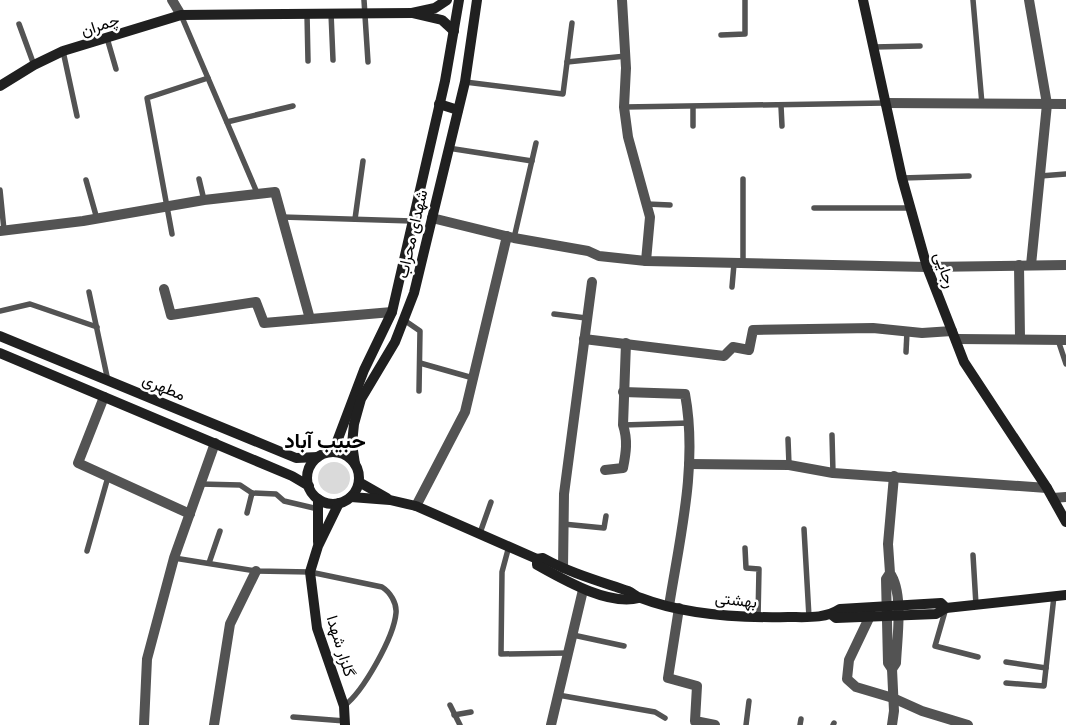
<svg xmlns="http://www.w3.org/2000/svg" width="1066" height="725" viewBox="0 0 1066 725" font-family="'Public Sans',Vazirmatn,sans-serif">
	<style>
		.green { fill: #dadada }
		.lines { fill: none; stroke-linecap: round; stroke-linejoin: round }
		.lane { stroke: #535353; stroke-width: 5.5 }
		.street { stroke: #535353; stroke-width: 10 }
		.secondary { stroke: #202020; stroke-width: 10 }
		.labels { text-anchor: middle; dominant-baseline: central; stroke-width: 5; stroke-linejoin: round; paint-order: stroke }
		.street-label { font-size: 16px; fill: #000; stroke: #fff }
		.district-label { font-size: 21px; font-weight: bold; fill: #000; stroke: #fff }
	</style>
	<rect width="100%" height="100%" fill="#fff"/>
	<circle class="green" cx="334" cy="478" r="16"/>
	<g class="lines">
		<g class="lane">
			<path d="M364,0L368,62"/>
			<path d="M973,0L982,104"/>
			<path d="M331,13L333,60"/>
			<path d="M307,14L308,61"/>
			<path d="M181,15L258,195"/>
			<path d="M19,24L34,65"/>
			<path d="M721,35L745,34V0"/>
			<path d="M107,38L116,69"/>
			<path d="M873,47L920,46"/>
			<path d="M63,51L77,116"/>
			<path d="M567,62L626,56"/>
			<path d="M465,82L563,94L572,23"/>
			<path d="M781,106L782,126"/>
			<path d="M624,107L885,103"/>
			<path d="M693,107V126"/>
			<path d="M227,122L293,106"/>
			<path d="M448,148L532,161"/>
			<path d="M1040,176L1066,174"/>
			<path d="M902,178L969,176"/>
			<path d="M199,179L204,200"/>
			<path d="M86,180L97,219"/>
			<path d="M0,190L4,230"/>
			<path d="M647,204L670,205"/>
			<path d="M814,208H910"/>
			<path d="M282,217L412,221"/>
			<path d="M355,219L363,161"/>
			<path d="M172,234L147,98L208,78"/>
			<path d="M514,238L536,143"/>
			<path d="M743,263V179"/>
			<path d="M732,287L734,264"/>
			<path d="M89,292L108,381"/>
			<path d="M0,311L30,304L97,327"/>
			<path d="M554,314L586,318"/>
			<path d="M404,320L420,331L419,391"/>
			<path d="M1058,340L1066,364"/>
			<path d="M906,352L907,332"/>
			<path d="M420,363L473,378"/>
			<path d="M623,425L689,423"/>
			<path d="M832,435L833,473"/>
			<path d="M788,439L789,465"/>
			<path d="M200,484L240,485L252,493L276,494L284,501L318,509"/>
			<path d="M247,513L252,493"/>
			<path d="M563,524L604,528L606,516"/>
			<path d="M804,529L809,617"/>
			<path d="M480,533L491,502"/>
			<path d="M509,546L502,572L501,654L568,653"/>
			<path d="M745,548L746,568L759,569L758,618"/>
			<path d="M87,551L108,477"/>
			<path d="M973,555L976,605"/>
			<path d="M174,558L256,571L310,572L382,587C390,592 397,603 396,613C394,637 363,692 344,706"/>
			<path d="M209,563L220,531"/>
			<path d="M946,608L935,646L978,657"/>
			<path d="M573,635L624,646"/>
			<path d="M1006,662L1046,668"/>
			<path d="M1006,683L1044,686L1054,596"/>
			<path d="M558,695L655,712L665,718"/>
			<path d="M450,705L460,725"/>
			<path d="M454,715L471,712"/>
			<path d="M293,717L345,721"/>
			<path d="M746,725L749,701"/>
			<path d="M800,725L801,719"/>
			<path d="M833,725L834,723"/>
		</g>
		<g class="street">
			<path d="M172,0L181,15"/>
			<path d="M622,0L626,68L624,107L628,137L650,217L646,261"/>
			<path d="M1029,0L1047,104L1031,265"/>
			<path d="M885,103L1066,104"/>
			<path d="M432,218L514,238L588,251L599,256L646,261L927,267L1066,265"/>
			<path d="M0,231L83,221L204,200L275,192L310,319"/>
			<path d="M1019,265L1020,338"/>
			<path d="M164,289L171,315L256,302L264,323L392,312"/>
			<path d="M584,339L724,356L733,347L749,350L753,330L873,328L922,333L952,331"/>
			<path d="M957,339L1066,340"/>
			<path d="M623,392L685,394C698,464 680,537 669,606"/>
			<path d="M104,397L78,463L190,514"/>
			<path d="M689,464L789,465L833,473L1047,488"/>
			<path d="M605,470L623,468C626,453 628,440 623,425L626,343"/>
			<path d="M1053,498L1066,497"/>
			<path d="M416,506L465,412L507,236"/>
			<path d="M563,568L564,494L592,282"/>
			<path d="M890,573C904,593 897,638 896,663L892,669L888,663L886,579L890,573L888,544L894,476"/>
			<path d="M679,608L668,678L697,686L695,721L715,725"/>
			<path d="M870,616L849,660L847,679L856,687L893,698L922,711L968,725"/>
			<path d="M144,725L147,659L174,558L215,443"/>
			<path d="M214,725L230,624L256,571"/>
			<path d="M551,725L583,590"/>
			<path d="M892,725L894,711L892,669"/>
		</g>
		<g class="secondary">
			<path d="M447,0L435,8L412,13L442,20L454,31"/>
			<path d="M863,0L902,178L927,267L952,331L964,362L1047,488L1066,522"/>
			<path d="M0,86L34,65L63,51L181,15L412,13"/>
			<path d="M439,104L458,110"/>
			<path d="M0,336L296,458L318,457"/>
			<path d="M0,353L292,476L309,486"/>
			<path d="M333,452L364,370L392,312L445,81L459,0"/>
			<circle cx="333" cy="478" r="26"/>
			<path d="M355,464L352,444L354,424L361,399L395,342L414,293L465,82L477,0"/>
			<path d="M359,482L387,498"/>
			<path d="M351,497L390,500L416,506L537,559L543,558C570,573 599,581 628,591C633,593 636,597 641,598C685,615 742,618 788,617C806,617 825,619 840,609L941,603L946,608"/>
			<path d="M318,499V542"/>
			<path d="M339,503L318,546L310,572L317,628L344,706L345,725"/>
			<path d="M537,559V565C564,580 608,606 639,598"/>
			<path d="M831,614L836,618L936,614L946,608L1066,595"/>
		</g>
	</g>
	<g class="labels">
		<g class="street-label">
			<text transform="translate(100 25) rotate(-18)">چمران</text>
			<text transform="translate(412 234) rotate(-77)">شهدای محراب</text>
			<text transform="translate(945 270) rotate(71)">رجایی</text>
			<text transform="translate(164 387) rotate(23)">مطهری</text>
			<text transform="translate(736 600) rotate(6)">بهشتی</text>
			<text transform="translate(341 646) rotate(73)">گلزار شهدا</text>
		</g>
		<g class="district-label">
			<text x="325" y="440">حبیب آباد</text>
		</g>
	</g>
</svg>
